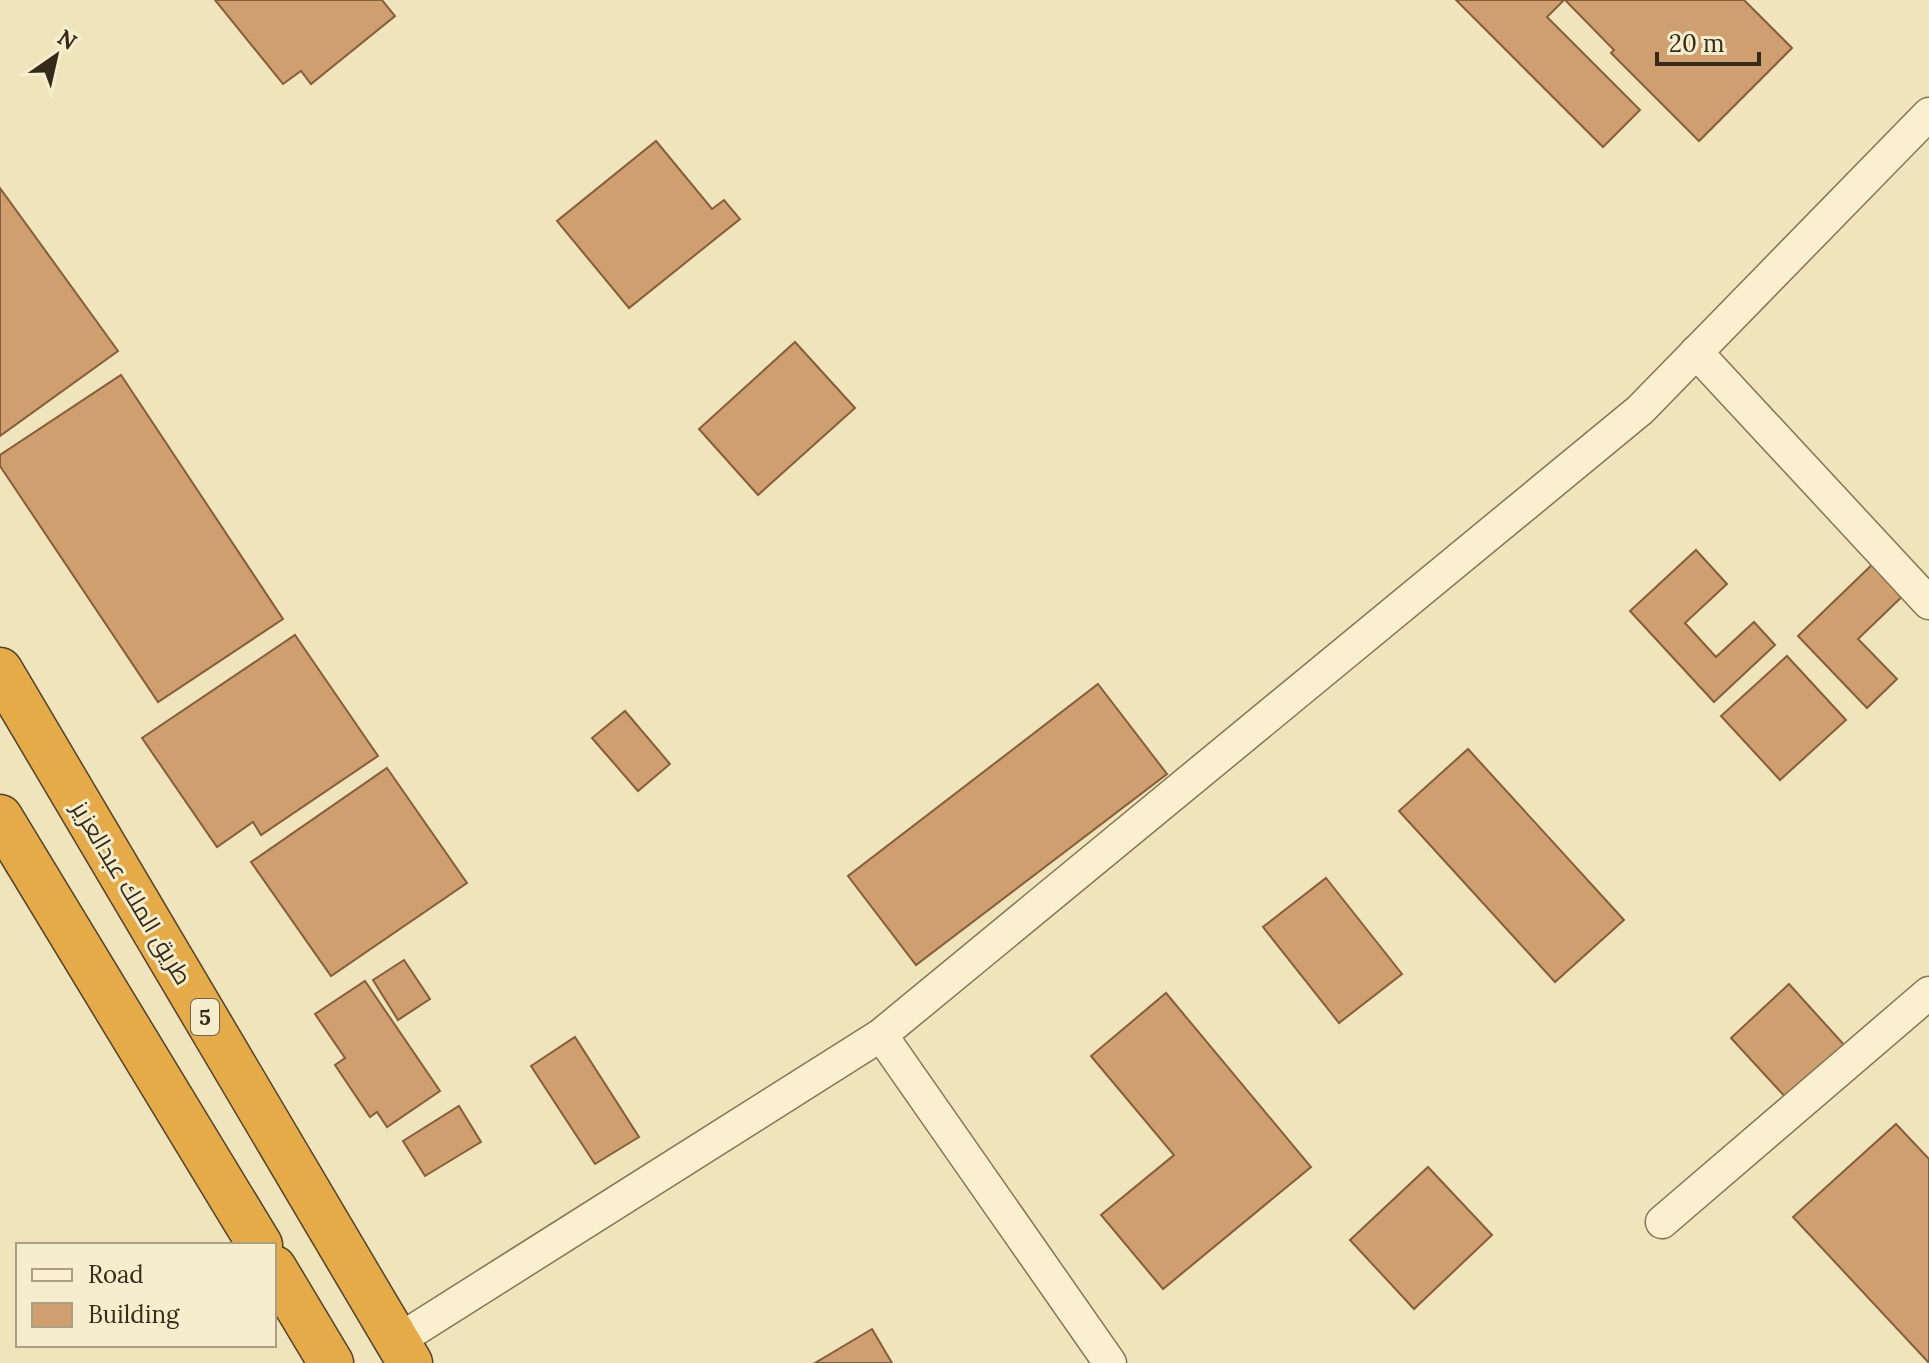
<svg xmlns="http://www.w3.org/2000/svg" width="1929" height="1363" viewBox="0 0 1929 1363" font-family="Lora,Cairo,serif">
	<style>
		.building { fill: #cf9f70; stroke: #875e3a; stroke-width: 2 }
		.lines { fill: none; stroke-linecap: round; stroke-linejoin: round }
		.street-casing { stroke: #877355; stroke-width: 35 }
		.highway-casing { stroke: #54412a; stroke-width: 47 }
		.street { stroke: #faf0cf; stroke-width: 32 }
		.highway { stroke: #e4ab48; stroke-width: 44 }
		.labels { text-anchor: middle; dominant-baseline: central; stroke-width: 6; stroke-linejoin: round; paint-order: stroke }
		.shield { fill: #f6edcc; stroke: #706450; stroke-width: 2 }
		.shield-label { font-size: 22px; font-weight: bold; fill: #362a1b }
		.street-label { font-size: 24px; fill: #362a1b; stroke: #f6edcc }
	</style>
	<rect width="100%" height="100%" fill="#efe4bc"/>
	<g class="building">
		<path d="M215,0H382L395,16L311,84L301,71L283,84Z"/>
		<path d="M1456,0H1564L1547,17L1640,110L1603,147Z"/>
		<path d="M1565,0H1744L1792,48L1699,141L1611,53L1614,50Z"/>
		<path d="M656,141L712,209L724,200L740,219L629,308L557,221Z"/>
		<path d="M0,188L118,351L0,436Z"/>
		<path d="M795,342L855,408L758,495L699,429Z"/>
		<path d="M121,375L283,619L158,702L0,466V455Z"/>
		<path d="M1696,550L1727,584L1685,623L1716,657L1754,622L1775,645L1714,702L1630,611Z"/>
		<path d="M1878,559L1909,590L1858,639L1897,679L1867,708L1798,636Z"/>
		<path d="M295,635L378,756L261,835L253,822L217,847L142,738Z"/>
		<path d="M1787,656L1846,720L1780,780L1721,716Z"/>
		<path d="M1098,684L1167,774L916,965L848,876Z"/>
		<path d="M625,711L670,764L638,791L592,738Z"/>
		<path d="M1468,749L1624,920L1555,982L1399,811Z"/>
		<path d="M387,768L467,883L331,976L251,862Z"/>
		<path d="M1326,878L1402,974L1339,1023L1263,927Z"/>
		<path d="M404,960L430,999L398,1020L373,980Z"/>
		<path d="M365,981L440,1091L387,1127L377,1112L370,1117L335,1065L345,1058L315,1014Z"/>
		<path d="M1789,984L1846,1047L1788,1100L1731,1038Z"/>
		<path d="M1166,993L1311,1167L1163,1289L1101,1215L1174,1155L1091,1056Z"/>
		<path d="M575,1037L639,1137L595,1164L531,1066Z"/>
		<path d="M459,1106L481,1142L425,1176L403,1141Z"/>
		<path d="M1896,1124L1929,1159V1363L1793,1217Z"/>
		<path d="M1428,1167L1492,1235L1414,1309L1350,1240Z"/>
		<path d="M872,1329L892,1363H815Z"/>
	</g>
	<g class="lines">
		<defs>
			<g id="street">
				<path d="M1696,352L1929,603"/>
				<path d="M881,1035L1110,1363"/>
				<path d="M1662,1222L1929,993"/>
				<path d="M397,1341L881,1035L1640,410L1929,114"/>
			</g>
			<g id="highway">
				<path d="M0,670L410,1363"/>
				<path d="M0,817L260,1245"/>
				<path d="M274,1268L331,1363"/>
			</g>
		</defs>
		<use href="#street" class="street-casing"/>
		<use href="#highway" class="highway-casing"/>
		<use href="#street" class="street"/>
		<use href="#highway" class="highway"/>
	</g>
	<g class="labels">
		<rect class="shield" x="191" y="999" width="28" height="36" rx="6"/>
		<g class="shield-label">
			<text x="205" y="1017">5</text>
		</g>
		<g class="street-label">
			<text transform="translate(132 893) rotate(59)">طريق الملك عبدالعزيز</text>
		</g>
	</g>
	<rect x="16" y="1243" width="260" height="104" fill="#f6edcc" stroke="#a99f85" stroke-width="2"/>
	<rect x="32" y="1269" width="40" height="12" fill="#faf0cf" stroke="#a99f85" stroke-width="2"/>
	<text x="88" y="1283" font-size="24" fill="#362a1b">Road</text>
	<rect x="32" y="1303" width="40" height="24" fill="#cf9f70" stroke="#a99f85" stroke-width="2"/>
	<text x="88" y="1323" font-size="24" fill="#362a1b">Building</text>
	<g transform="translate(56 56) rotate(34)" stroke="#f6edcc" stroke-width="6" paint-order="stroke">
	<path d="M0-6L14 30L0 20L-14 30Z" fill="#362a1b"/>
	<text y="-12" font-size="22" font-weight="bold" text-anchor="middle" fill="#362a1b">N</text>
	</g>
	<path d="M1657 52v12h102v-12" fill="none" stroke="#362a1b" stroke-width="4"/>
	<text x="1669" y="52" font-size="24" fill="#362a1b" stroke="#f6edcc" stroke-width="6" paint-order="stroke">20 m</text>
</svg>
